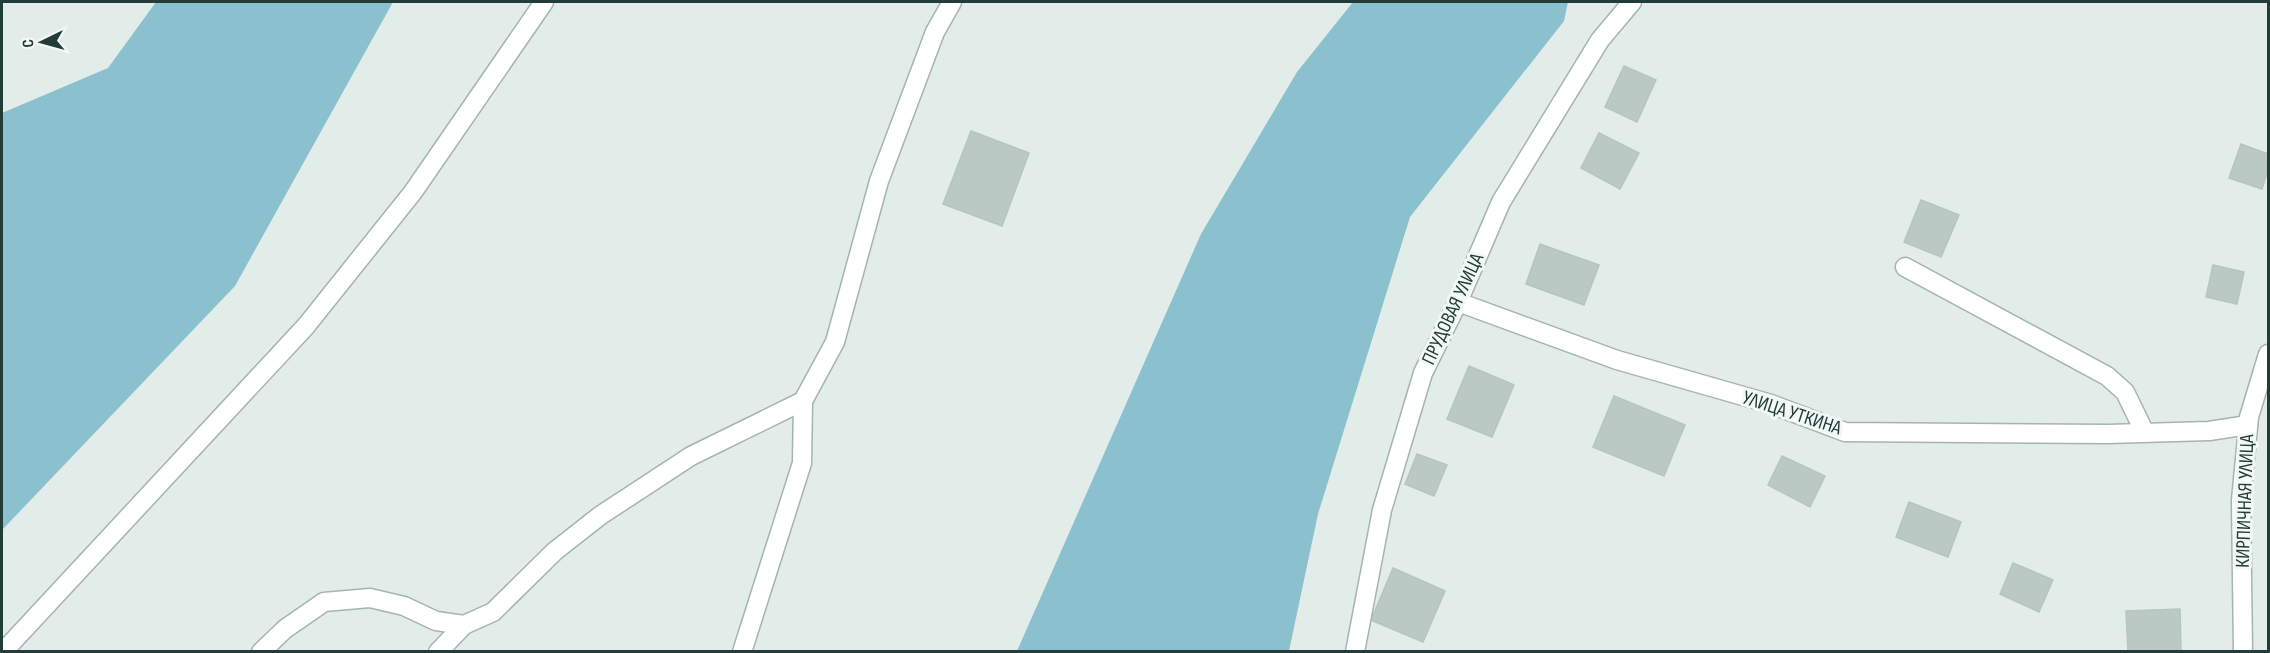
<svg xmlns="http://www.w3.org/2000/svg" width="2270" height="653" viewBox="0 0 2270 653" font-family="'Sofia Sans Condensed',sans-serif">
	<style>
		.water { fill: #8bc1cf }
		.building { fill: #bac9c4; stroke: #b5c5bf; stroke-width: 1.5 }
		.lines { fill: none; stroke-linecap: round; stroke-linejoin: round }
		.minor-casing { stroke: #a5b4af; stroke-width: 21 }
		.minor { stroke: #fff; stroke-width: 18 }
		.labels { text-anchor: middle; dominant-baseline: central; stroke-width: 6; stroke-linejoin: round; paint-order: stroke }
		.street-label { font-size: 20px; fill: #223c37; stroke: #f2f8f6 }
	</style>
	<rect width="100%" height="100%" fill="#e2ece8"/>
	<g class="water">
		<path d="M156,2H393L235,286L2,530V113L108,68Z"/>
		<path d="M1353,2H1568L1564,21L1410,217L1318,514L1289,651H1017L1201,234L1297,72Z"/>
	</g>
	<g class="building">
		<path d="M1624,66L1656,80L1637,122L1605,107Z"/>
		<path d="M971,131L1029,153L1002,226L943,204Z"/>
		<path d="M1599,133L1639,153L1620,189L1581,168Z"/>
		<path d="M2241,144L2268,154V170L2262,189L2229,178Z"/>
		<path d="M1921,200L1959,215L1941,257L1904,242Z"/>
		<path d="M1540,244L1599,265L1584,305L1526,284Z"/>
		<path d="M2213,265L2244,272L2237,304L2206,297Z"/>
		<path d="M1469,366L1514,385L1492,437L1447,419Z"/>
		<path d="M1614,396L1685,425L1664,476L1593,447Z"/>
		<path d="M1417,454L1447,465L1434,496L1405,484Z"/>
		<path d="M1782,456L1825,476L1810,507L1768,485Z"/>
		<path d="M1909,502L1961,522L1948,557L1896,537Z"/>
		<path d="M2013,563L2053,580L2039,612L2000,594Z"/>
		<path d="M1393,568L1445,591L1423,642L1371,620Z"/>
		<path d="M2180,609L2181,652H2128L2126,611Z"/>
	</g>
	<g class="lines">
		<defs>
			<g id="minor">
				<path d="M1905,267L2107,376L2125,392L2144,431"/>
				<path d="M1458,302L1617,360L1771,404L1845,432L2108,434L2209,431L2248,425"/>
				<path d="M3,652L306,326L413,192L544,2"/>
				<path d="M261,652L285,629L324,602L370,598L404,606L436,621L464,625L493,612L555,551L601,515L691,456L803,401L835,342L879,181L935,32L952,2"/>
				<path d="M438,652L464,625"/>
				<path d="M742,652L802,463L803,401"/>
				<path d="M1355,652L1382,510L1423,373L1458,302L1501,202L1600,40L1632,2"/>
				<path d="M2243,652L2241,500L2249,417L2268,354"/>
			</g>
		</defs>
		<use href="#minor" class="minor-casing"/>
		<use href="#minor" class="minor"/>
	</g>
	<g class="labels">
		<g class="street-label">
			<text transform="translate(1453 309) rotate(-65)">ПРУДОВАЯ УЛИЦА</text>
			<text transform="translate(1792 413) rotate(18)">УЛИЦА УТКИНА</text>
			<text transform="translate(2245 501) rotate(-88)">КИРПИЧНАЯ УЛИЦА</text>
		</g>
	</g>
	<rect width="2270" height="653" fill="none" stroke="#223c37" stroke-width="6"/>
	<g transform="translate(42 42) rotate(265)" stroke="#f2f8f6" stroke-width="4.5" paint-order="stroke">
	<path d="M0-4.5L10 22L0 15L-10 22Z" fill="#223c37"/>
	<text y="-9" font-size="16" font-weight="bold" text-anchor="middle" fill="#223c37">С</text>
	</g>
</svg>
